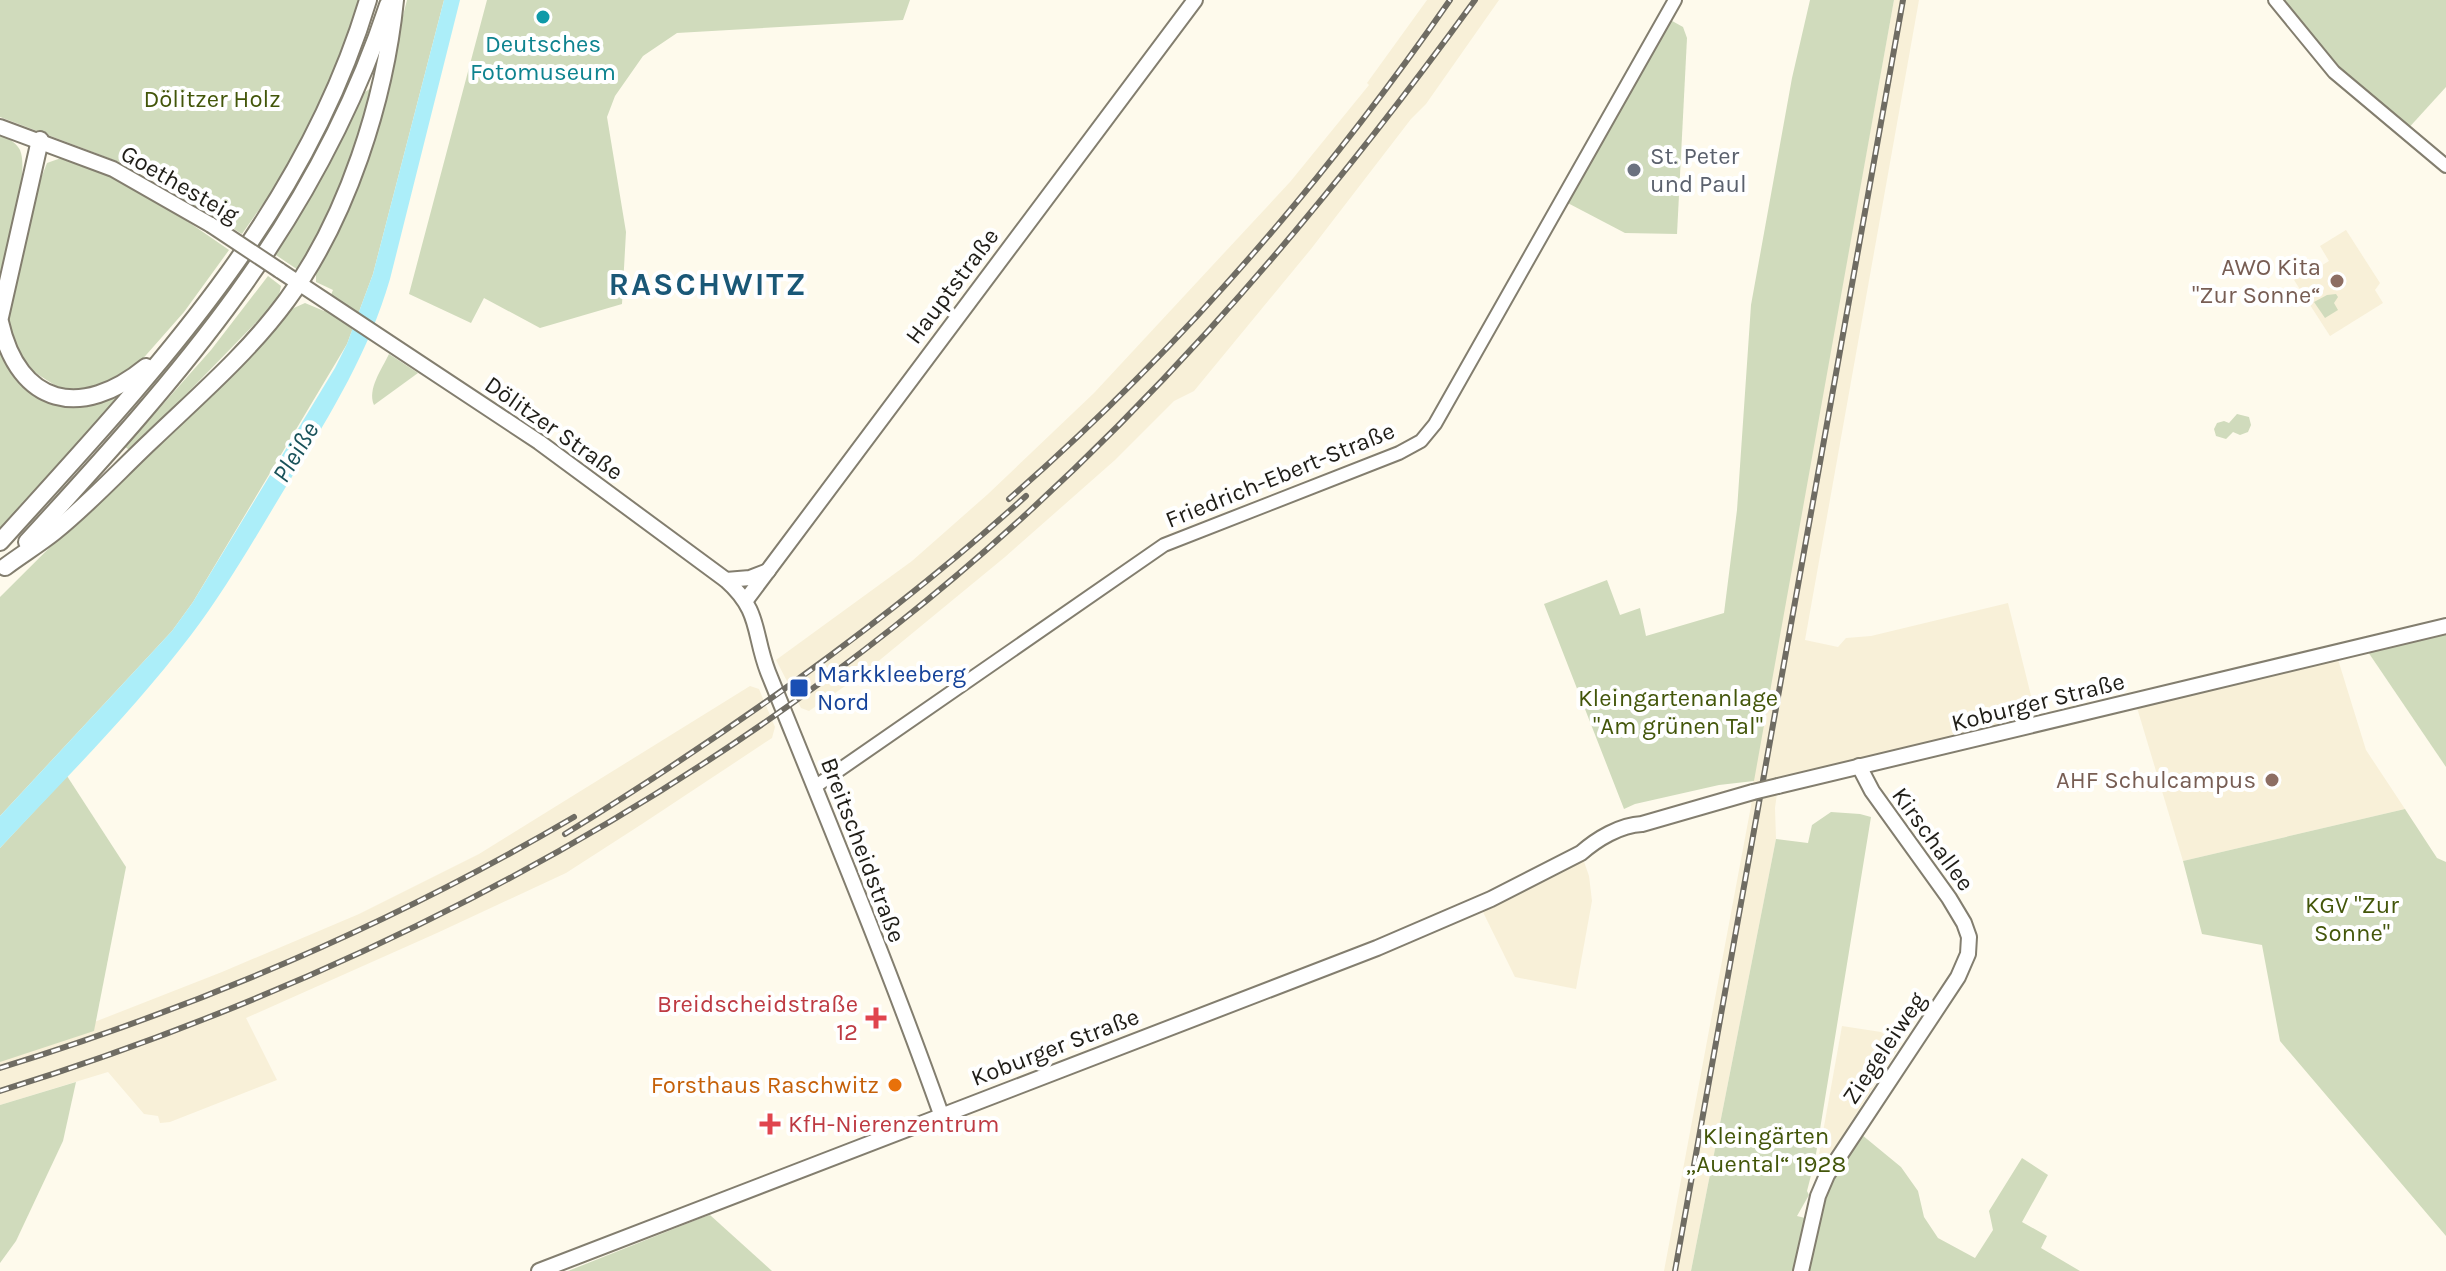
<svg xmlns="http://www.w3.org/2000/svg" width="2446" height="1271" font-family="Karla,sans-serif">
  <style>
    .built { fill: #f8f0d8 }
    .green { fill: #d0dbbc }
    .water { fill: #aceef9 }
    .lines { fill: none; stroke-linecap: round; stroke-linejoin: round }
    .tertiary-casing { stroke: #837e6f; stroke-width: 16 }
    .secondary-casing { stroke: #837e6f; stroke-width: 18 }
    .trunk-casing { stroke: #837e6f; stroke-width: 20 }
    .tertiary { stroke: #fff; stroke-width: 12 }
    .secondary { stroke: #fff; stroke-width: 14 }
    .trunk { stroke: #fff; stroke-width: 16 }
    .rail-casing { stroke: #6f6c63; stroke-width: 6 }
    .rail { stroke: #fff; stroke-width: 3; stroke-dasharray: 9; stroke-linecap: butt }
    .secondary-bridge-casing { stroke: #837e6f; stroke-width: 18; stroke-linecap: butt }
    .secondary-bridge { stroke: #fff; stroke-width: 14 }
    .culture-dot { fill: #0f9aa8; stroke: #fff; stroke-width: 3 }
    .worship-dot { fill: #6b7280; stroke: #fff; stroke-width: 3 }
    .education-dot { fill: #8d6e63; stroke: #fff; stroke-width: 3 }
    .transit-dot { fill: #1a4fb4; stroke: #fff; stroke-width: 3 }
    .health-dot { fill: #e0444e; stroke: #fff; stroke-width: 3 }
    .food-dot { fill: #e8710a; stroke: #fff; stroke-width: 3 }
    .labels { text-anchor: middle; stroke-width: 8; stroke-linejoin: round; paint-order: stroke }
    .culture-label { font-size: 24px; fill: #0d838f; stroke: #fff }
    .park-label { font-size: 24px; fill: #43560a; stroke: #fff }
    .worship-label { font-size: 24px; fill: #5b616d; stroke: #fff; text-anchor: start }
    .street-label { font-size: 24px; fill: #1f1d17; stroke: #fff }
    .education-label { font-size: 24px; fill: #785e54; stroke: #fff; text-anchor: end }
    .transit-label { font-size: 24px; fill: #164399; stroke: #fff; text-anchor: start }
    .health-label { font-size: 24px; fill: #be3a42; stroke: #fff; text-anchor: end }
    .food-label { font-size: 24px; fill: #c56008; stroke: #fff; text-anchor: end }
    .water-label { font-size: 26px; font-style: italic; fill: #19525a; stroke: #fff }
    .district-label { font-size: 32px; font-weight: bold; letter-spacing: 2px; fill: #1a5877; stroke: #fff }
  </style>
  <rect width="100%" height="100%" fill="#fefaec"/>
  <g class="built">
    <polygon points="1427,0 1499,0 1426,104 1411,119 1311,249 1194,391 1174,401 1115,460 1005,557 864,673 809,711 801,708 776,660 912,561 988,494 1094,393 1290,182 1369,85 1367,83"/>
    <polygon points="1894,0 1919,0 1805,640 1838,647 1846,638 1871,636 2008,603 2038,724 1778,786 1775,808 1776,839 1691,1271 1664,1271 1751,806 1755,766"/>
    <polygon points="2346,230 2380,283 2375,290 2383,303 2330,336 2294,280 2317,265 2319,267 2329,261 2320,246"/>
    <polygon points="2336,653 2366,750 2405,809 2183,861 2135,701"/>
    <polygon points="750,686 759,689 775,727 772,738 642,824 566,873 437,933 246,1018 277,1080 170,1122 160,1123 158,1116 144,1114 108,1072 0,1105 0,1053 97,1021 222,972 359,914 479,854"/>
    <polygon points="1581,853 1589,876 1592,901 1576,989 1515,977 1479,904"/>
    <polygon points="1842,1026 1881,1032 1894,1042 1897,1050 1832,1152 1818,1160"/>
  </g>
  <g class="green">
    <path d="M0,0H359C340,57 317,114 287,166C274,190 257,212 242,234L130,166L0,117Z"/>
    <polygon points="407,0 444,0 373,274 347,344 193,602 172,631 0,816 0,597 287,311 305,303 324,311 333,290 316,282 316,271 373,132"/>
    <polygon points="487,0 910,0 903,20 677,33 643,56 615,96 607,117 626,232 622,304 540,328 484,298 471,323 409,294"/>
    <polygon points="1810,0 1894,0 1754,781 1719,785 1635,804 1624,809 1544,604 1607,580 1620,615 1640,608 1646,636 1724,613 1737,510 1751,305 1792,78"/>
    <polygon points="2283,0 2446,0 2446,87 2405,132 2334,72 2279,5"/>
    <polygon points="1665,17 1683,27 1687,38 1677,234 1625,233 1562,200"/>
    <path d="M374,86C353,154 337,210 298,270L276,255L333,158L362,94Z"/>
    <path d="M0,134C7,138 16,142 20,150C30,173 6,247 0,274Z"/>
    <path d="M61,158C122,173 178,215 229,250L184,312L132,371L95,391H64L34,372L22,359L5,324L40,181L47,163Z"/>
    <polygon points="268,276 281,286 278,300 131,451 125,447 211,350"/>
    <polygon points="2336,294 2338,297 2334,303 2338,310 2325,318 2314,302 2327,295"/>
    <path d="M0,352C16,378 41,403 73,406C87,408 102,402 115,398L117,400L0,529Z"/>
    <path d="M389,354L418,373L374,405C367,389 382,369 389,354Z"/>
    <polygon points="2237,414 2249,417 2251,425 2248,432 2240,435 2233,432 2226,439 2216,436 2214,429 2217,423 2224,421 2229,423"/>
    <polygon points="2446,626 2446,767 2364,646"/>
    <polygon points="67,776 126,867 94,1031 0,1062 0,848"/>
    <polygon points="2405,809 2437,858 2446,862 2446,1236 2280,1041 2262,945 2202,934 2183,861"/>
    <polygon points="1831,812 1860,814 1871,817 1815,1160 1807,1191 1809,1195 1797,1216 1805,1218 1795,1271 1691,1271 1776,839 1808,843 1812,825"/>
    <polygon points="76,1082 63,1141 16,1241 0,1263 0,1105"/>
    <polygon points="1856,1130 1901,1167 1918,1191 1924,1217 1938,1238 1975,1258 1993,1230 1989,1211 2022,1158 2048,1175 2022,1222 2047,1236 2041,1248 2080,1271 1801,1271 1818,1196"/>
    <polygon points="710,1215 772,1271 568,1271 701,1218"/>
  </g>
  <path class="water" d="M444,0H460L390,279C369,351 332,412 293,475C260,529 229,585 191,635C133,711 65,779 0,848V816L172,631L193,602L335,368L347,344L373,274Z"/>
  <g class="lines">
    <g class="tertiary-casing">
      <g id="tertiary">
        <polyline points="2275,0 2334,72 2446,166"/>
        <polyline points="816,786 1164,545 1399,453 1421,441 1435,424 1675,0"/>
      </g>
    </g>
    <g class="secondary-casing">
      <g id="secondary">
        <polyline points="0,127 113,169 211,225"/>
        <path d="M279,270L539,442L726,580C761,611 753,633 768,672C827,818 888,965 941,1114"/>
        <polyline points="726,580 750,578 768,571"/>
        <polyline points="746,600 1195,0"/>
        <polyline points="1778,786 2446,626"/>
        <path d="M539,1271L1377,948L1491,899L1581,853C1597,839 1620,825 1642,824L1753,792"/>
        <polyline points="1801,1271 1818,1196 1827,1175 1958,977 1968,954 1969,937 1964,923 1949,898 1872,791 1859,766"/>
      </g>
    </g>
    <g class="trunk-casing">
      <g id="trunk">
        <polyline points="0,317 40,140"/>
        <path d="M0,322C19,406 81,420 146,367"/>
        <path d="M0,542C148,378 303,218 368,0"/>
        <path d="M27,542C179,376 316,224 388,5"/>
        <path d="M5,567C21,555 39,544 54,532C89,504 120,470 152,440C198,396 249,352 287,300C347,219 385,100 395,0"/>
      </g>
    </g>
    <use href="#tertiary" class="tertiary"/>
    <use href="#secondary" class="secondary"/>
    <use href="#trunk" class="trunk"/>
    <g class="rail-casing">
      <g id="rail">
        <path d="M1009,499C1177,352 1323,183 1450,0"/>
        <path d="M565,834C727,734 885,624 1026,496"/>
        <path d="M0,1068C200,1006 394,923 574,817"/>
        <path d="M0,1091C323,990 630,836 895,626C1119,449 1308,230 1475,0"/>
        <polyline points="1675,1271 1903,0"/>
      </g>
    </g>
    <use href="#rail" class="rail"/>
    <g class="secondary-bridge-casing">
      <g id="secondary-bridge">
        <polyline points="211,225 279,270"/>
        <polyline points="1753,792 1778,786"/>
      </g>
    </g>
    <use href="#secondary-bridge" class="secondary-bridge"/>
  </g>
  <circle class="culture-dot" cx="543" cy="17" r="8"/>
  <circle class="worship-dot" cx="1634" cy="170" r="8"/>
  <g class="education-dot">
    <circle cx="2337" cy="281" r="8"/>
    <circle cx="2272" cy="780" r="8"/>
  </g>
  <rect class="transit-dot" x="789" y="678" width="20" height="20" rx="4"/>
  <g class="health-dot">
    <path d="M872 1006h8v8h8v8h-8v8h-8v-8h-8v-8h8z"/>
    <path d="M766 1112h8v8h8v8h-8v8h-8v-8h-8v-8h8z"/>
  </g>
  <circle class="food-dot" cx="895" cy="1085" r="8"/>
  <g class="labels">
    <g class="culture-label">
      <text x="543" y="52">Deutsches<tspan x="543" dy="28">Fotomuseum</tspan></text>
    </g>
    <g class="park-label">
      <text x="212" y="107">Dölitzer Holz</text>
      <text x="1678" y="706">Kleingartenanlage<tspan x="1678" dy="28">"Am grünen Tal"</tspan></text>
      <text x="2352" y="913">KGV "Zur<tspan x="2352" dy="28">Sonne"</tspan></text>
      <text x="1766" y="1144">Kleingärten<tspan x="1766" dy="28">„Auental“ 1928</tspan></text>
    </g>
    <g class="worship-label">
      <text x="1650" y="164">St. Peter<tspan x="1650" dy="28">und Paul</tspan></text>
    </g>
    <g class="street-label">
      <text transform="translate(180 184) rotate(30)" y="8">Goethesteig</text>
      <text transform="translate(952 286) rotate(-53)" y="8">Hauptstraße</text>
      <text transform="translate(554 428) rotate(35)" y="8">Dölitzer Straße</text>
      <text transform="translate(1280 475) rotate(-22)" y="8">Friedrich-Ebert-Straße</text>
      <text transform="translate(2038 702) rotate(-14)" y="8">Koburger Straße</text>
      <text transform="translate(1933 839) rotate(54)" y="8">Kirschallee</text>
      <text transform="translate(863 850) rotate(69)" y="8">Breitscheidstraße</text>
      <text transform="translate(1055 1047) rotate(-21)" y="8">Koburger Straße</text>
      <text transform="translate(1884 1048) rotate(-56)" y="8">Ziegeleiweg</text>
    </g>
    <g class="education-label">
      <text x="2321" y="275">AWO Kita<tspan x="2321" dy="28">"Zur Sonne“</tspan></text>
      <text x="2256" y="788">AHF Schulcampus</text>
    </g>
    <g class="transit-label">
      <text x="817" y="682">Markkleeberg<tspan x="817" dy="28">Nord</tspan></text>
    </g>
    <g class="health-label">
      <text x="858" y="1012">Breidscheidstraße<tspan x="858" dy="28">12</tspan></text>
      <text x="788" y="1132" text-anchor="start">KfH-Nierenzentrum</text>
    </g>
    <g class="food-label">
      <text x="879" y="1093">Forsthaus Raschwitz</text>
    </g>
    <g class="water-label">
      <text transform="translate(295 452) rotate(-59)" y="9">Pleiße</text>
    </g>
    <g class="district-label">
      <text x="708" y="295">RASCHWITZ</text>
    </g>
  </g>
</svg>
